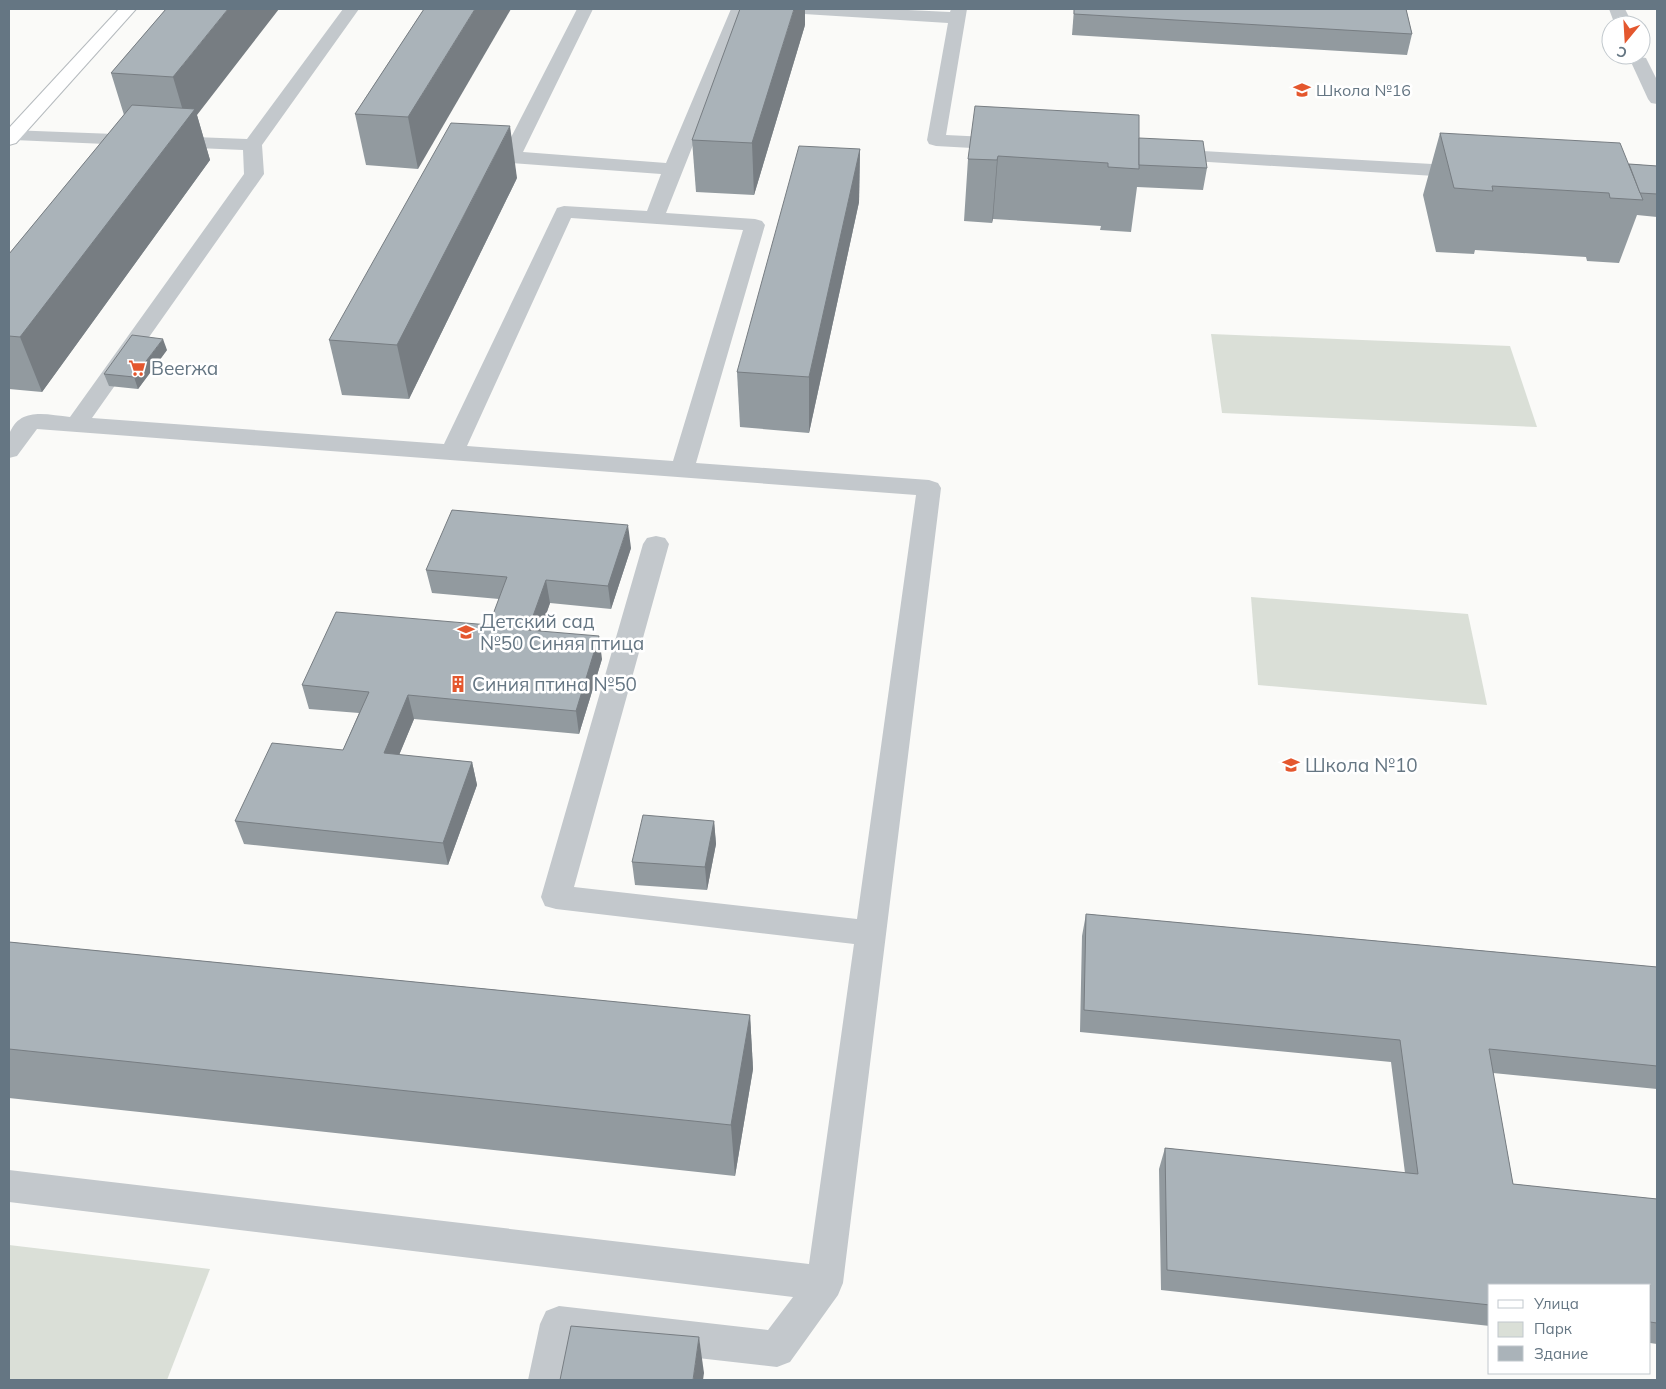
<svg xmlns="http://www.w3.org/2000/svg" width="1666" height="1389" font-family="Mulish,sans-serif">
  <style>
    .green { fill: #dadfd7 }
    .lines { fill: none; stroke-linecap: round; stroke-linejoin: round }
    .major-casing { stroke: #b5babe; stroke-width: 2 }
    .minor { fill: #c3c8cc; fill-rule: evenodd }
    .major { fill: #fff; fill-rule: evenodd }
    .wall { fill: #929a9f }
    .shaded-wall { fill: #777d82 }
    .building { fill: #aab3b9; stroke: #777d82 }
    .labels { text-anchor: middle; stroke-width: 5; stroke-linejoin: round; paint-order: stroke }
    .far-poi-label { font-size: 16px; fill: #657683; stroke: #fff; text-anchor: start }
    .poi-label { font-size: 19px; fill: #657683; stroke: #fff; text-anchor: start }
  </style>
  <rect width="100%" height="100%" fill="#fafaf8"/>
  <g class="green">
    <polygon points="1211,334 1510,346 1537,427 1222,413"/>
    <polygon points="1251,597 1468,614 1487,705 1258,685"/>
    <polygon points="9,1245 210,1269 167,1380 9,1380"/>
  </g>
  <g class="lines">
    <g class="major-casing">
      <polygon id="major" points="119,9 136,9 16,143 9,145 9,128"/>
    </g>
    <g class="minor">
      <path d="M343,9H359L262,145L264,174L92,418L444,444L557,208L564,206L647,211L661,174L511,163L504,161L501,157L577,9H593L523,152L666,163L731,9H747L666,213L755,219L762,221L765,225L696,463L929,480L938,483L941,488L843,1283L838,1295L790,1362L777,1367L574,1344L566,1380H528L540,1324L546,1311L559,1306L768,1330L793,1297L9,1202V1170L809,1264L854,944L556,909L545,906L541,897L643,544L647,538L656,536L665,538L669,544L574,887L857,919L916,495L37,429L17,456L9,458C9,452 7,441 9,435C19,406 47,415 70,417L244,174L243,150L14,140L9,138V130L247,139ZM571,218L743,230L673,461L467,446Z"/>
      <polygon points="796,9 887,9 950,12 951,9 967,9 946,135 1008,138 1015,140 1018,144 1015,148 1008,150 936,146 929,144 927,140 948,23 804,14 798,13"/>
      <polygon points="1609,9 1625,9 1633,25 1615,25"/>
      <polygon points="1640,57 1646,58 1657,80 1657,104 1651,103 1648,99 1631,62 1634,58"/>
      <polygon points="1168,149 1467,166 1474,168 1477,172 1474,176 1467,178 1161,159 1158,155 1161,151"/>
    </g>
    <use href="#major" class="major"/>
  </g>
  <g class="wall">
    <polygon points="166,9 210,160 42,392 9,389 9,254 124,115 111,73"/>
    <polygon points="424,9 418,169 366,165 355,114"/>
    <polygon points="1074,9 1406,9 1412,34 1407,55 1072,35"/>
    <polygon points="805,25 754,195 696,192 692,140"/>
    <polygon points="1440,133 1629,164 1657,166 1657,217 1637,215 1619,263 1587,261 1586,257 1475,250 1474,254 1436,252 1423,195"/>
    <polygon points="1139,138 1207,168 1203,190 1137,187 1131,232 1100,230 1101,226 993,219 992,223 964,221 968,159"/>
    <polygon points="860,149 859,202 809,433 740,427 737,372"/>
    <polygon points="517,178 409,399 342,395 329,340"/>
    <polygon points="167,350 138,389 109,386 104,374"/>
    <polygon points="631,548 611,609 550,603 540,631 602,659 579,734 414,719 399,755 472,762 477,785 448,865 244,844 235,821 343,750 359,713 309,709 302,685 489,625 499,599 432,593 426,570"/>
    <polygon points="714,821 716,844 707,890 635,885 632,862"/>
    <polygon points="1086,914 1657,967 1657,1089 1493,1073 1513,1184 1657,1199 1657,1344 1650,1343 1650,1285 1490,1285 1490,1326 1161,1290 1159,1169 1165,1148 1405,1173 1391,1062 1080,1032 1082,936"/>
    <polygon points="9,942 750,1015 753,1069 735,1176 9,1098"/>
  </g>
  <g class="shaded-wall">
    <polygon points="228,9 279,9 197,115 210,160 42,392 20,337 186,121 173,77"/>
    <polygon points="475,9 511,9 418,169 408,117"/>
    <polygon points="794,9 805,9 805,25 754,195 752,143"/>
    <polygon points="510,126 517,178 409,399 397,345"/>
    <polygon points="860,149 859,202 809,433 809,377"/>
    <polygon points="998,156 993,219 992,223 997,160"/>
    <polygon points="163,339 167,350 138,389 134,377"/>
    <polygon points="628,525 631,548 611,609 608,586"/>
    <polygon points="546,580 550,603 533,653 528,630"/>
    <polygon points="599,636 602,659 579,734 576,711"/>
    <polygon points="408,695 414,719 390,777 384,753"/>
    <polygon points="472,762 477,785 448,865 443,843"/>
    <polygon points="714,821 716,844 707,890 705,867"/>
    <polygon points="750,1015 753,1069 735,1176 731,1125"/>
    <polygon points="699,1337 704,1373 703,1380 693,1380"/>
  </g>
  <g class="building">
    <polygon points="166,9 228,9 173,77 111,73"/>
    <polygon points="424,9 475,9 408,117 355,114"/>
    <polygon points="740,9 794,9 752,143 692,140"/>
    <polygon points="1074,9 1406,9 1412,34 1074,14"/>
    <polygon points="132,105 195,109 20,337 9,336 9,254"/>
    <polygon points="975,106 1139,115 1139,169 1108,167 1108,163 998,156 997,160 968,159"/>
    <polygon points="451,123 510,126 397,345 329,340"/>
    <polygon points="1440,133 1620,143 1643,200 1610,198 1609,193 1492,186 1493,191 1454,188"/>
    <polygon points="1139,138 1203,141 1207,168 1139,165"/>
    <polygon points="799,146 860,149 809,377 737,372"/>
    <polygon points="1629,164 1657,166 1657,194 1640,193"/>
    <polygon points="132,335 163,339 134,377 104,374"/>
    <polygon points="452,510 628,525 608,586 546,580 528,630 599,636 576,711 408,695 384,753 472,762 443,843 235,821 272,743 343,750 369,692 302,685 336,612 489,625 507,577 426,570"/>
    <polygon points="643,815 714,821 705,867 632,862"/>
    <polygon points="1086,914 1657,967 1657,1066 1489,1049 1513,1184 1657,1199 1657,1323 1650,1322 1650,1285 1490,1285 1490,1305 1167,1270 1165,1148 1418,1174 1400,1040 1084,1010"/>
    <polygon points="9,942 750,1015 731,1125 9,1049"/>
    <polygon points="571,1326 699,1337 693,1380 560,1380"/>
  </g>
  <defs>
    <g id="school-bare" transform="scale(1.35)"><path d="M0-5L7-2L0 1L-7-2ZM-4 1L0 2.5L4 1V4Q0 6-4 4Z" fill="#e4572e" stroke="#fff" stroke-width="2.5" paint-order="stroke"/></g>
    <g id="supermarket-bare" transform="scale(1.35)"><path d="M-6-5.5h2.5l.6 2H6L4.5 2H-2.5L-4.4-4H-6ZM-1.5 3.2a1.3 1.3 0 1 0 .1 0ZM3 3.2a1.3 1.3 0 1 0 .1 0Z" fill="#e4572e" stroke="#fff" stroke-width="2.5" paint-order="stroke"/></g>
    <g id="building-bare" transform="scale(1.35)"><path d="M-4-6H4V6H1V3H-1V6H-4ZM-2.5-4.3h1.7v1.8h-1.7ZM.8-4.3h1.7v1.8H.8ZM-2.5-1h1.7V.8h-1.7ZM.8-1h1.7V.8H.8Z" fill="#e4572e" stroke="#fff" stroke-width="2.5" paint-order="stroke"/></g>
  </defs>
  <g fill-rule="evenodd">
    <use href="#school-bare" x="1302" y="90"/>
    <use href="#supermarket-bare" x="137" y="368"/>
    <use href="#school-bare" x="466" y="632"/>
    <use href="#building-bare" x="458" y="684"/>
    <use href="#school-bare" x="1291" y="765"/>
  </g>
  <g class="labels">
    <g class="far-poi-label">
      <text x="1316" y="96">Школа №16</text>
    </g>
    <g class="poi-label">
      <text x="151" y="375">Beerжа</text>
      <text x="480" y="628">Детский сад<tspan x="480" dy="22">№50 Синяя птица</tspan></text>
      <text x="472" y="691">Синия птина №50</text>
      <text x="1305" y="772">Школа №10</text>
    </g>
  </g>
  <rect width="1666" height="1389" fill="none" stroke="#657683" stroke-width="20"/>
  <rect x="1488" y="1284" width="162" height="90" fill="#ffffff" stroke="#c1c8cd"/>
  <rect x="1498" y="1300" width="25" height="8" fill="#ffffff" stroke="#c1c8cd"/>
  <text x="1534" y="1309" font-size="15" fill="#657683">Улица</text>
  <rect x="1498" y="1322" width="25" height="15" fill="#dadfd7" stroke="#c1c8cd"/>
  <text x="1534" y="1334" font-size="15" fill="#657683">Парк</text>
  <rect x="1498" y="1346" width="25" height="15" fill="#aab3b9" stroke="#c1c8cd"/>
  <text x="1534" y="1359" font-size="15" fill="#657683">Здание</text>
  <g transform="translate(1626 40) rotate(198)"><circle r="24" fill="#ffffff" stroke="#c1c8cd"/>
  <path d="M0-4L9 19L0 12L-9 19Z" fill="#e4572e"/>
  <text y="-8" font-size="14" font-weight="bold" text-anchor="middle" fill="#657683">С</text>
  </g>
</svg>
